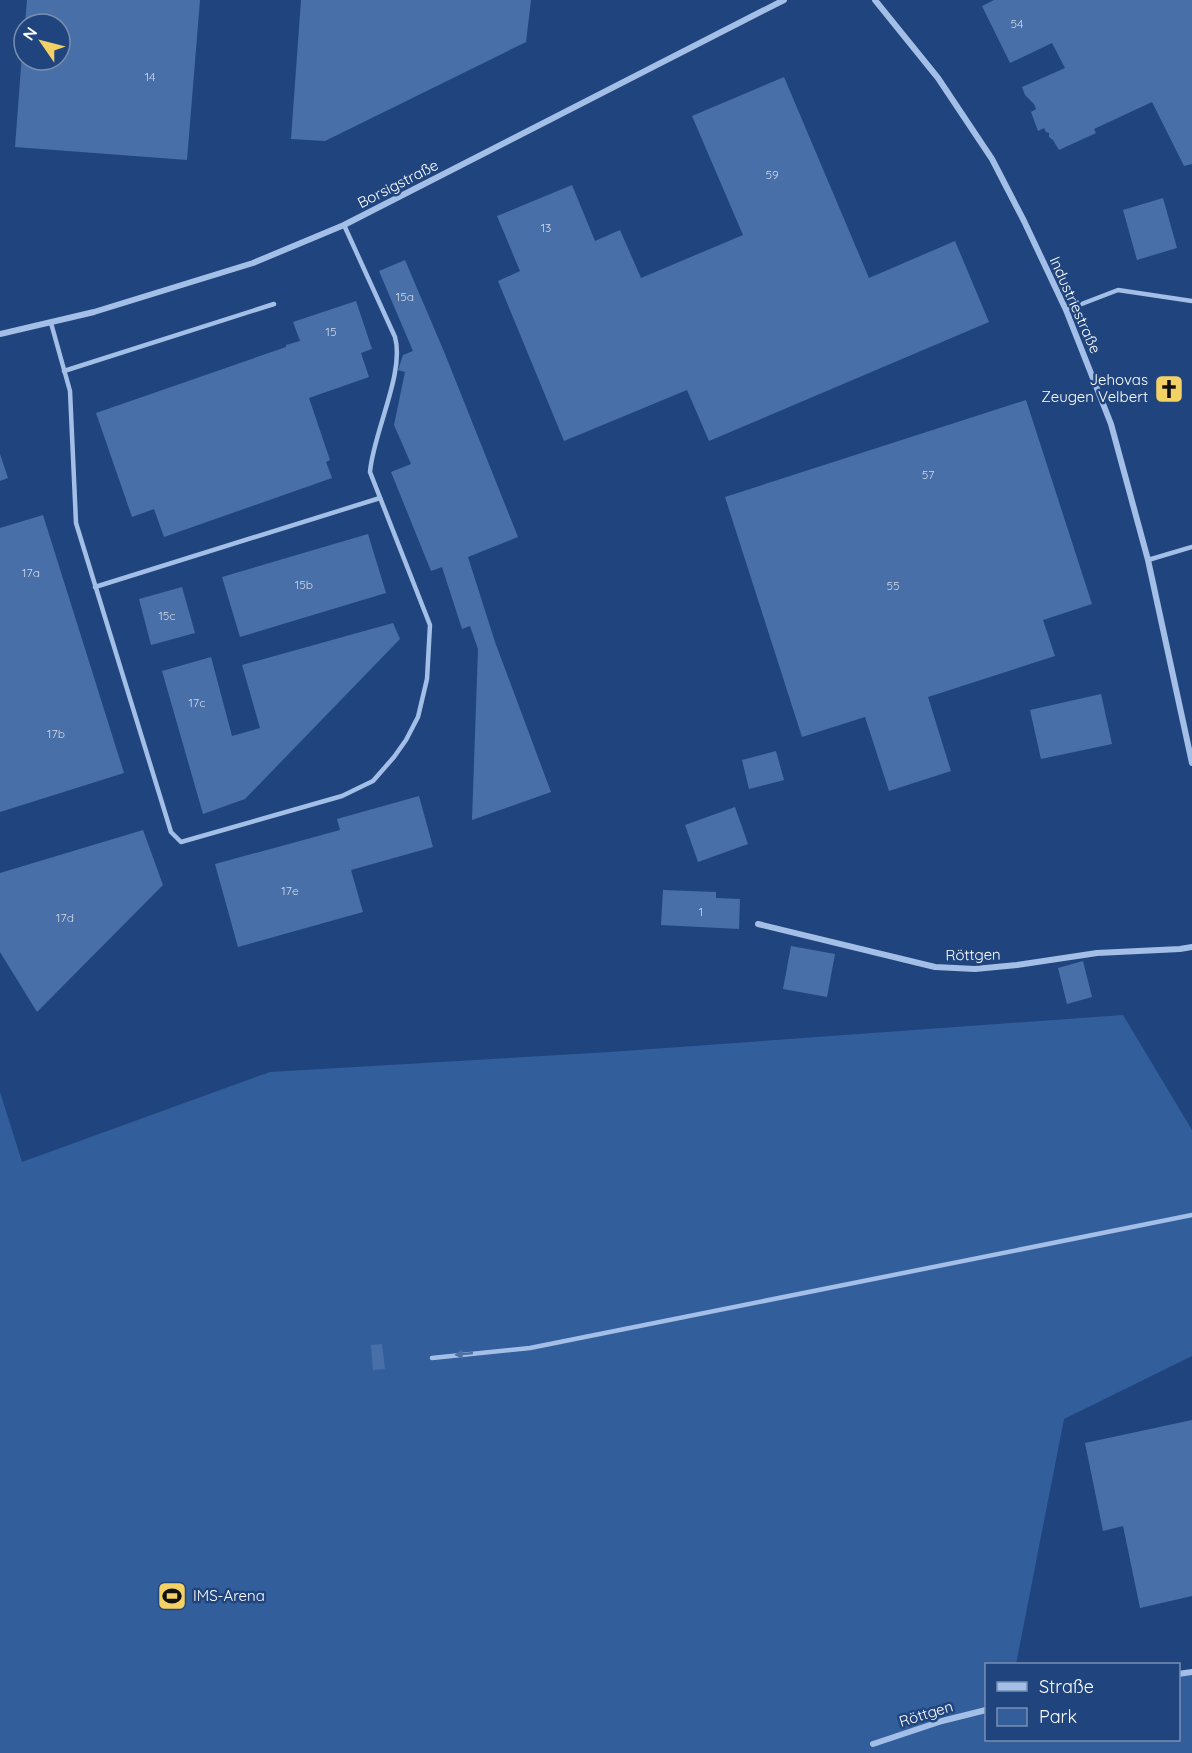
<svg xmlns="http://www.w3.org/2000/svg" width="1192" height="1753" font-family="Quicksand,sans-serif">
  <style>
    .green { fill: #335e9c }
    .building { fill: #496fa8 }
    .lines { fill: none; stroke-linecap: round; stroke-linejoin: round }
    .lane { stroke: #a4bfe7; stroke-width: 4.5 }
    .street { stroke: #a4bfe7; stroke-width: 6 }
    .oneway { fill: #4e70a3 }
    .labels { text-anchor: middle; stroke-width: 5; stroke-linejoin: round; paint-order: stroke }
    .number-label { font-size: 12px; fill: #d2dbe9 }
    .street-label { font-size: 15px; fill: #fff; stroke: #20457e }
    .poi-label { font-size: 15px; fill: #fff; stroke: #20457e; text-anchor: end }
  </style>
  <rect width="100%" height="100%" fill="#20457e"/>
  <polygon class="green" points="1123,1015 1192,1130 1192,1356 1064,1419 1016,1664 986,1664 986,1740 1178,1740 1179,1674 1192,1674 1192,1753 0,1753 0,1092 22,1162 270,1072 610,1052"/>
  <g class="building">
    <polygon points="27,0 200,0 187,160 15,147 22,54 24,54 24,60 60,60 60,24 25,24"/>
    <polygon points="301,0 531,0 526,42 325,141 291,139"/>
    <polygon points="994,0 1192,0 1192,164 1184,166 1152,102 1094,129 1096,133 1059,150 1053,140 1049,137 1049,133 1046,132 1044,128 1038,131 1031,112 1036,109 1034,104 1025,95 1022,87 1065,68 1052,43 1010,63 982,6"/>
    <polygon points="784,77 869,278 955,241 989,322 709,441 687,390 564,441 498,281 520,271 497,216 572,185 595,241 620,230 641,278 743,235 692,116"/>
    <polygon points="1163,198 1177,248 1137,260 1123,210"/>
    <polygon points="405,260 445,354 518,537 468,557 495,642 551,792 472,820 478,649 470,626 462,629 442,567 431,571 391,472 411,464 394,425 405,372 398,370 403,355 413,351 379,271"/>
    <polygon points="356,301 372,349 361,353 369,377 309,398 330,460 326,462 332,478 164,537 154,509 132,517 96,413 286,347 286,345 300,341 293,322"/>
    <polygon points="1026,400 1092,604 1043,620 1055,656 928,697 951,771 889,791 865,717 802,737 725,497"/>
    <polygon points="0,454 8,478 0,481"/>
    <polygon points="43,515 124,773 0,812 0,528"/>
    <polygon points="368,534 386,593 240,637 222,577"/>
    <polygon points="182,587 195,633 151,645 139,599"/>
    <polygon points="393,623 400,639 245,799 203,814 162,671 211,657 232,736 260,728 242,665"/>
    <polygon points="1101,694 1112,744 1041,759 1030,710"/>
    <polygon points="776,751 784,780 749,789 742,760"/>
    <polygon points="419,796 433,847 351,870 363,912 238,947 215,864 340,830 337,819"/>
    <polygon points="735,807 748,844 698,862 685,825"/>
    <polygon points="143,830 163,885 37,1012 0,952 0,873"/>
    <polygon points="663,890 716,892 716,898 740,899 739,929 661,925"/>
    <polygon points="791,946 835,954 827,997 783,989"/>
    <polygon points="1083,961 1092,997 1067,1004 1058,968"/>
    <polygon points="382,1344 385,1369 373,1370 371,1345"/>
    <polygon points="1192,1420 1192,1596 1140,1608 1123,1526 1103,1531 1085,1443"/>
  </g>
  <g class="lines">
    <g class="lane">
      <polyline points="1066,310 1118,290 1192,301"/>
      <path d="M51,323L70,391L76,523L171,832L181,842L342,796L373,781L394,757L406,740L418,717L427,679L430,625L370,472C373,433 405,373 395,337L344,225"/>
      <polyline points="64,371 274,304"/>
      <polyline points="1148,560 1192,547"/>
      <polyline points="95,587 380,498"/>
      <polyline points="432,1358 530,1348 1192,1215"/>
    </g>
    <g class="street">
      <polyline points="875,0 938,78 992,159 1024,221 1066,310 1111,424 1148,560 1192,763"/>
      <polyline points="0,334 94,312 253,263 344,225 784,0"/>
      <polyline points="758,924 935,967 975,969 1017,965 1097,953 1180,949 1192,947"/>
      <polyline points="1178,1674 1192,1672"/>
      <polyline points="873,1744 942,1721 986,1710"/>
    </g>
  </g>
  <defs><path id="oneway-solid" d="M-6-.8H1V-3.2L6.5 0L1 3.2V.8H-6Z" transform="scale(1.5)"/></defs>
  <use class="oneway" href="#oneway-solid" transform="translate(464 1354) rotate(174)"/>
  <defs>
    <g id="church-square" transform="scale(1.5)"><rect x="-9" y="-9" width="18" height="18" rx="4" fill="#f4d165" stroke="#20457e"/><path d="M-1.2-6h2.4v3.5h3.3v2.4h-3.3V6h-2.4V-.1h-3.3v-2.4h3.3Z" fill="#111"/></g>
    <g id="stadium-square" transform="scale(1.5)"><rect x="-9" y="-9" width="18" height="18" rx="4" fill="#f4d165" stroke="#20457e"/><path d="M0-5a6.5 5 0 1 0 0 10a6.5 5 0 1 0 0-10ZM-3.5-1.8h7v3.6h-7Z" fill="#111"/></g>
  </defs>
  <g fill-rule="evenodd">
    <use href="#church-square" x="1169" y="389"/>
    <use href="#stadium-square" x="172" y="1596"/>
  </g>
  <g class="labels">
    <g class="number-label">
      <text x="1017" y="28">54</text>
      <text x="150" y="81">14</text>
      <text x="772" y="179">59</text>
      <text x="546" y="232">13</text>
      <text x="405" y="301">15a</text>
      <text x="331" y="336">15</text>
      <text x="928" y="479">57</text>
      <text x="31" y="577">17a</text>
      <text x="304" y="589">15b</text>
      <text x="893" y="590">55</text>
      <text x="167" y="620">15c</text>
      <text x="197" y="707">17c</text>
      <text x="56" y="738">17b</text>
      <text x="290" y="895">17e</text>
      <text x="701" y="916">1</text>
      <text x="65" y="922">17d</text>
    </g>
    <g class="street-label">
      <text transform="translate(398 184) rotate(-27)" y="5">Borsigstraße</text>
      <text transform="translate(1075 305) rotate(66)" y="5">Industriestraße</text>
      <text transform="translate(973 955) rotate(-1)" y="5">Röttgen</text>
      <text transform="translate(926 1714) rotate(-17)" y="5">Röttgen</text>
    </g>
    <g class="poi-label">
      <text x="1148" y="385">Jehovas<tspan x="1148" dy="17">Zeugen Velbert</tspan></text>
      <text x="193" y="1601" text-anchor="start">IMS-Arena</text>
    </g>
  </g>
  <rect x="985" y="1663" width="195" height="78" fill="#20457e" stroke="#798fb2" stroke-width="1.5"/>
  <rect x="997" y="1682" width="30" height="9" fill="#a4bfe7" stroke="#798fb2" stroke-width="1.5"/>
  <text x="1039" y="1693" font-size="18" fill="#ffffff">Straße</text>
  <rect x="997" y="1708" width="30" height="18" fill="#335e9c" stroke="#798fb2" stroke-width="1.5"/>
  <text x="1039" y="1723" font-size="18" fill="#ffffff">Park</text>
  <g transform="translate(42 42) rotate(305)"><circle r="28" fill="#20457e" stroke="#798fb2" stroke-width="1.5"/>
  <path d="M0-4.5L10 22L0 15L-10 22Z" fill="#f4d165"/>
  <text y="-9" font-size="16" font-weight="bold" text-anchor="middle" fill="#ffffff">N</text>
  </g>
</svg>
